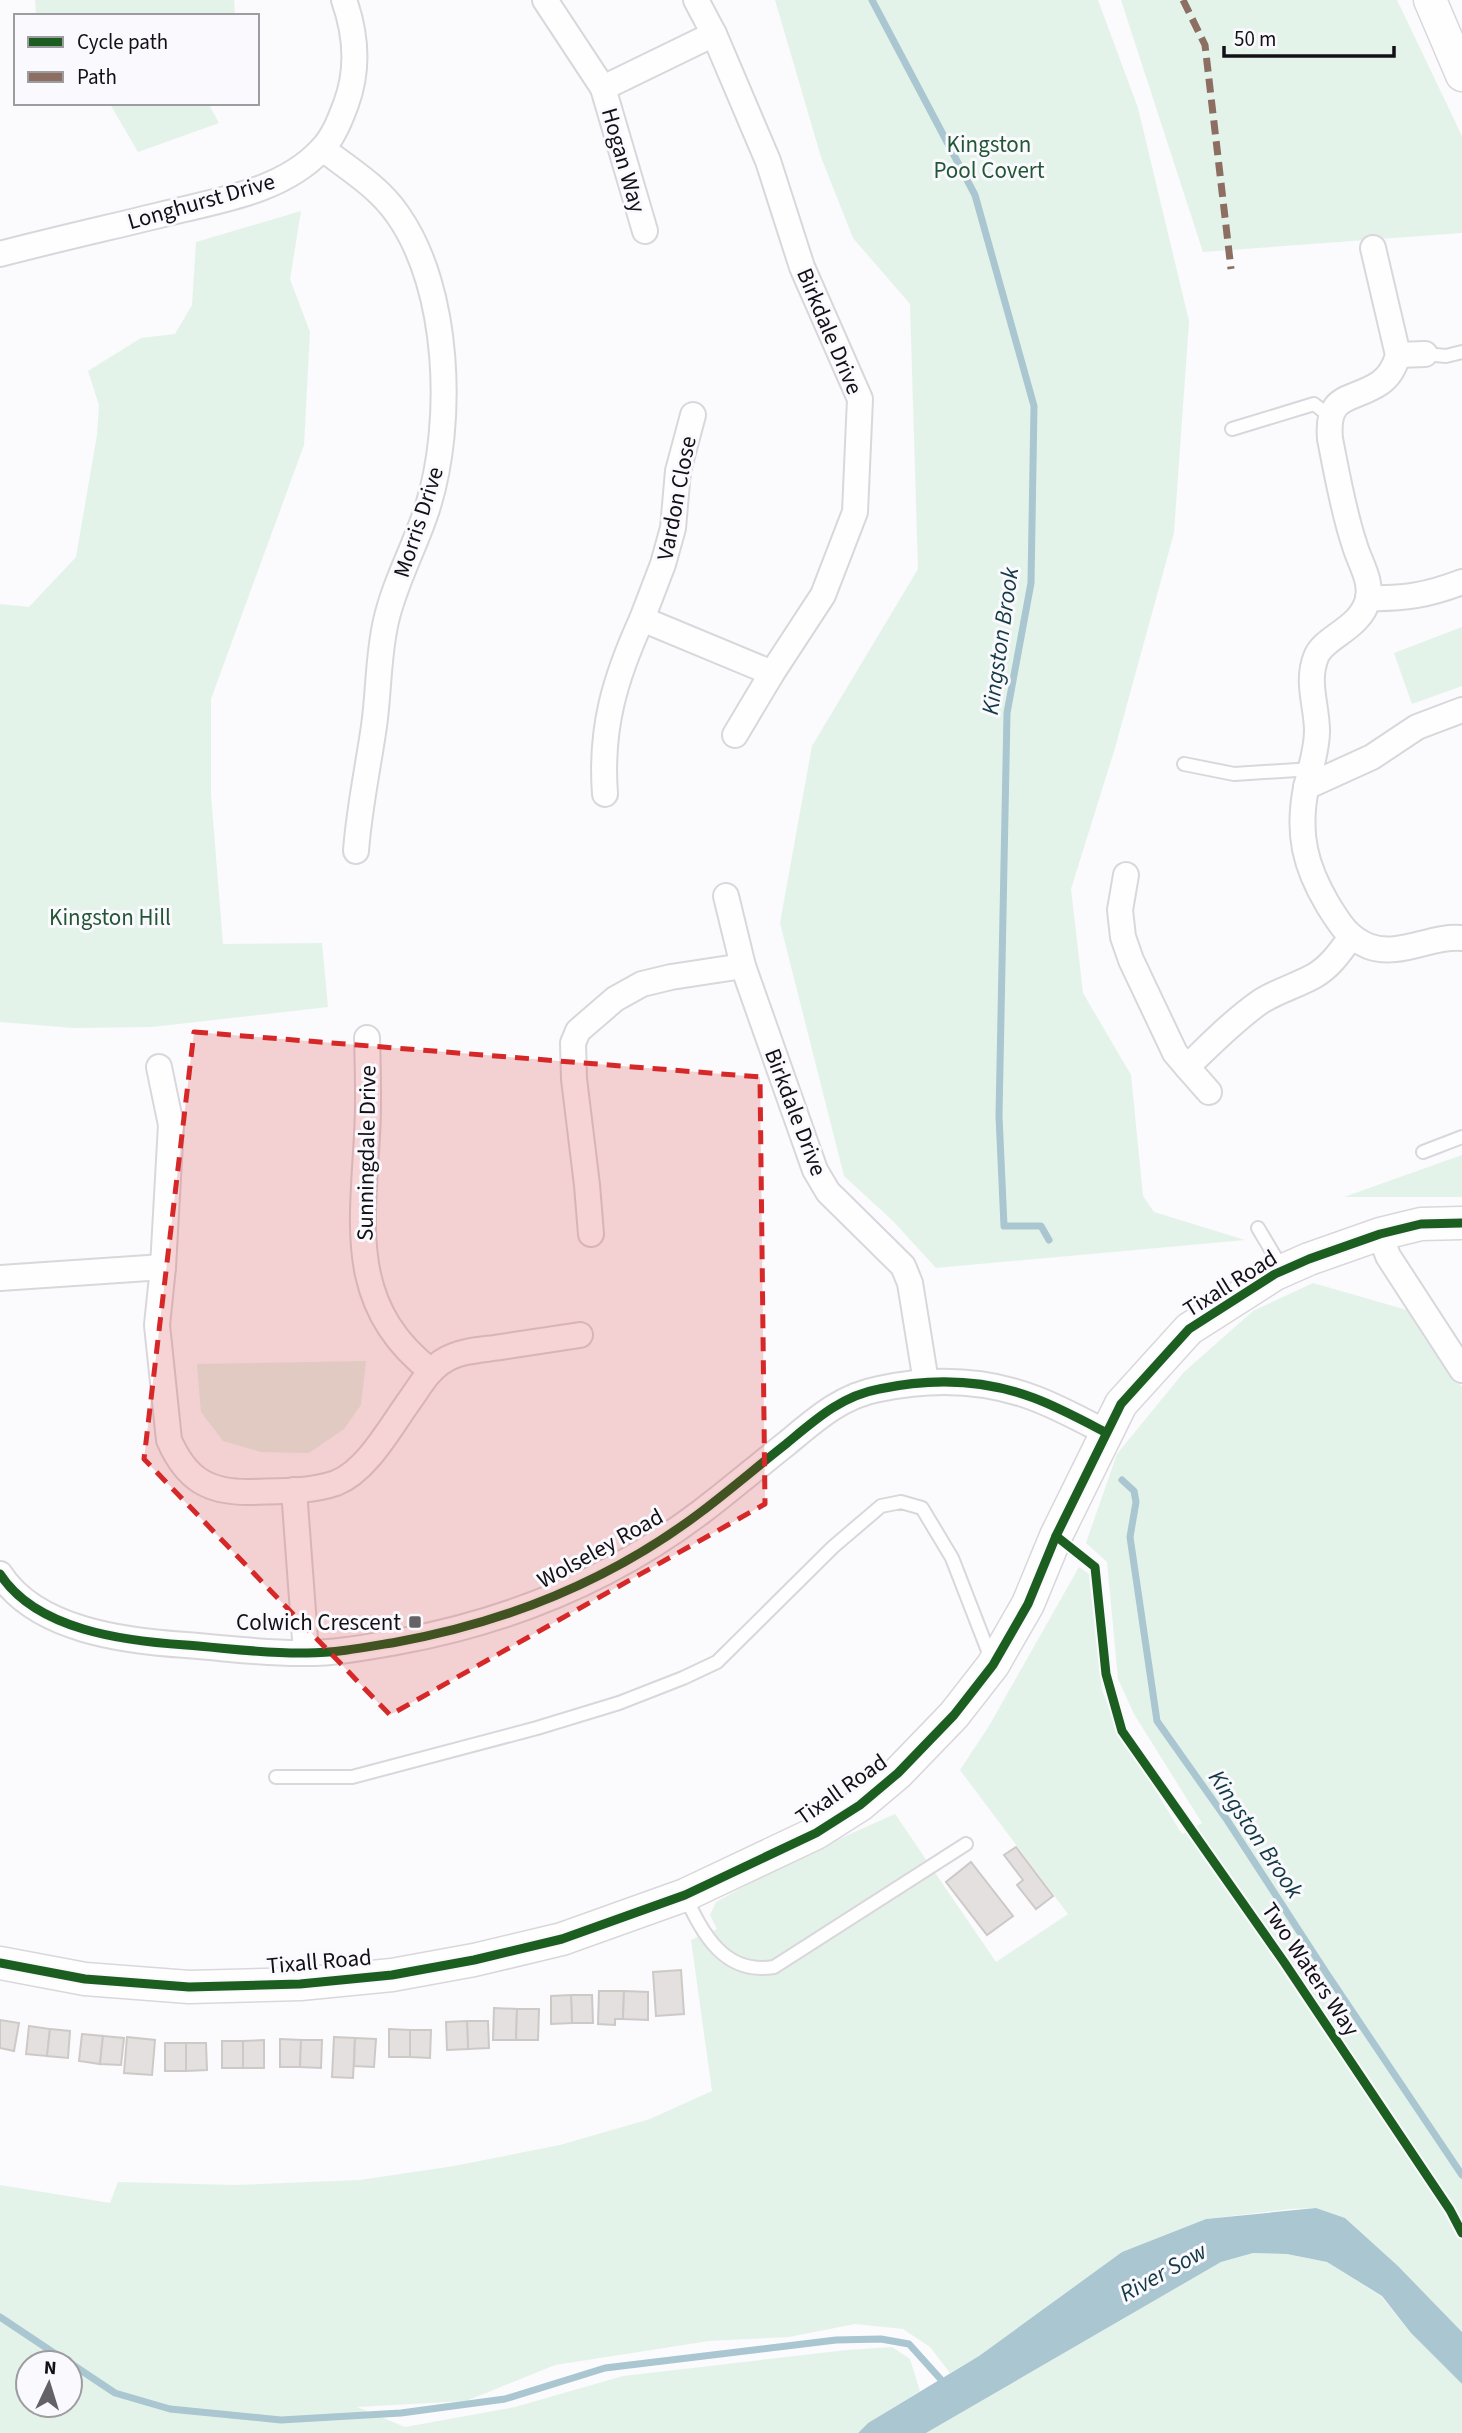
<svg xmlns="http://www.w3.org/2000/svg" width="1462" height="2433" font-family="'Source Sans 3',sans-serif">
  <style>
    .green { fill: #e4f3e9; fill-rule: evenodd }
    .water { fill: #a9c6d1 }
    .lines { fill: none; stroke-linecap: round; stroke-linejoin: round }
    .stream { stroke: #a9c6d1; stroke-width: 7 }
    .building { fill: #e4e0e0; stroke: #cdc9c7; stroke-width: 2 }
    .service-casing { stroke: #d9d7dc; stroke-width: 16 }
    .minor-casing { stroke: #d9d7dc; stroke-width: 28 }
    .tertiary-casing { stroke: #d9d7dc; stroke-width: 35 }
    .service { stroke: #fefeff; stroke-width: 12 }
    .minor { stroke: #fefeff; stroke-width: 24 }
    .tertiary { stroke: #fefeff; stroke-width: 32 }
    .quiet { stroke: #8d6e63; stroke-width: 7; stroke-dasharray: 14 7; stroke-linecap: butt }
    .cycleway-casing { stroke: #faf9fd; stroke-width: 13 }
    .cycleway { stroke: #1b5e20; stroke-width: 9 }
    .marked { fill: #d62828; fill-opacity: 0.2; stroke: #d62828; stroke-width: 5; stroke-dasharray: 14 9; stroke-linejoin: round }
    .poi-dot { fill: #646266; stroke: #faf9fd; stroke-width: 2.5 }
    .labels { text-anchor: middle; stroke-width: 6; stroke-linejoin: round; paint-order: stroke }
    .park-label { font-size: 23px; fill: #225736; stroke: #faf9fd }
    .street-label { font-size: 23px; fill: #121016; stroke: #faf9fd }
    .poi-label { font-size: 23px; fill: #121016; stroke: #faf9fd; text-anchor: end }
    .water-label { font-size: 24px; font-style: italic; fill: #133945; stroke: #faf9fd }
  </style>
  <rect width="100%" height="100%" fill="#fbfafc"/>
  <g class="green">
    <polygon points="35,0 234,0 235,16 36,16"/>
    <polygon points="775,0 1098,0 1138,108 1189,321 1174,533 1115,748 1071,889 1083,993 1131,1075 1143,1196 1154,1212 1245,1240 936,1268 893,1221 844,1176 780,923 812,746 918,569 910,304 853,238 821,157"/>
    <polygon points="1121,0 1397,0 1462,136 1462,233 1203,252"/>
    <polygon points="208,103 219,123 138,152 110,104"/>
    <polygon points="301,211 290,279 310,332 304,445 211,699 211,795 223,944 322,943 328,1007 152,1027 74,1028 0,1022 0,604 29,607 76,557 97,435 99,405 88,371 141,338 175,334 192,305 196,242"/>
    <polygon points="1462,627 1462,686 1412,704 1394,653"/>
    <polygon points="1462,1155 1462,1197 1344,1197"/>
    <path d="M1313,1283L1407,1310L1462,1387V2332L1398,2266L1345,2218L1316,2208L1290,2209L1206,2219L1122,2252L979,2356L950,2373L930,2347L903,2329L855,2324L789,2337L709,2341L555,2365L466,2401L357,2407L405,2427L515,2407L623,2376L847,2350L892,2347L910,2359L920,2391L868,2423L858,2433H0V2185L110,2203L118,2182L236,2185L360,2180L454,2166L560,2145L650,2119L712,2091L691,1940L717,1929L710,1915L716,1902L794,1859L895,1814L996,1962L1068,1914L960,1770L989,1726L1079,1567L1089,1574L1102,1690L1115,1723L1182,1834L1202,1823L1134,1714L1118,1679L1107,1562L1086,1543L1117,1454L1184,1372L1253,1311ZM28,2363H70V2405H28Z"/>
    <polygon points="366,1361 361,1405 344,1429 309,1453 261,1452 223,1441 201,1412 197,1364"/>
    <polygon points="1253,2253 1287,2254 1327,2262 1381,2296 1411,2333 1462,2384 1462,2433 926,2433 1221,2262"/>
  </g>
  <polygon class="water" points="1316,2208 1345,2218 1398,2266 1462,2332 1462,2384 1411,2333 1382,2296 1327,2262 1287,2254 1253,2253 1221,2262 926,2433 858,2433 868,2423 979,2356 1122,2252 1206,2219"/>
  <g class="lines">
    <g class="stream">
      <polyline points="872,0 975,195 1034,406 1031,583 1007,713 999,1116 1004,1226 1041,1226 1049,1240"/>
      <polyline points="1122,1480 1134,1491 1136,1502 1130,1537 1157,1721 1227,1820 1327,1974 1462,2175"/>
      <polyline points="0,2317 69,2363"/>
      <polyline points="70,2363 115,2393 170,2409 281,2420 401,2413 505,2399 605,2368 836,2340 881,2339 909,2344 945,2384"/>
    </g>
  </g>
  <g class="building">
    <polygon points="1016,1847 1053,1896 1036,1909 1017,1885 1023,1880 1004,1855"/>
    <polygon points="971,1862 1013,1916 987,1935 946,1882"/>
    <polygon points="681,1970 684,2014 656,2016 653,1972"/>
    <polygon points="599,1991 624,1991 623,2019 615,2019 615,2025 598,2024"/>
    <polygon points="624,1991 648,1992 648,2020 623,2019"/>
    <polygon points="571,1995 592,1995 593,2023 572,2023"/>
    <polygon points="571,1995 572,2023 551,2024 551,1996"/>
    <polygon points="494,2008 517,2009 516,2040 493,2040"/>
    <polygon points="517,2009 539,2009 538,2040 516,2040"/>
    <polygon points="0,2020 19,2023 14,2051 0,2048"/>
    <polygon points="467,2021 488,2021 489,2048 468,2049"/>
    <polygon points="467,2021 468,2049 447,2050 446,2022"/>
    <polygon points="29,2026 50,2029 47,2056 26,2054"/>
    <polygon points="50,2029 70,2031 68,2058 47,2056"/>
    <polygon points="389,2029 410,2030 410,2057 389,2057"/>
    <polygon points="410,2030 431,2030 430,2058 410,2057"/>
    <polygon points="82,2034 103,2036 100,2064 79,2061"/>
    <polygon points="103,2036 124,2038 121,2065 100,2064"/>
    <polygon points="127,2037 155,2040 152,2075 124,2073"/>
    <polygon points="334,2037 355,2038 353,2078 332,2077"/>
    <polygon points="355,2038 376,2039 374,2067 354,2066"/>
    <polygon points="280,2039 301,2040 300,2067 280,2067"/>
    <polygon points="264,2040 264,2068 243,2068 243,2041"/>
    <polygon points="301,2040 322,2040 321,2068 300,2067"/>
    <rect x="222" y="2041" width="21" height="27"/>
    <rect x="165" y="2043" width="21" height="28"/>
    <polygon points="186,2043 206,2043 207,2070 186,2071"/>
  </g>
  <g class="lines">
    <g class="service-casing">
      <g id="service">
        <polyline points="1425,354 1446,356 1462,352"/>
        <polyline points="1232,429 1314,404 1331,417"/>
        <polyline points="1184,764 1234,774 1312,769"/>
        <polyline points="1423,1152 1462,1137"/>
        <polyline points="1258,1228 1283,1270"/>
        <polyline points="276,1777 352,1777 537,1728 619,1703 683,1678 717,1662 833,1547 881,1506 901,1502 922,1508 952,1558 992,1661"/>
        <path d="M685,1896C703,1934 724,1975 774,1967L966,1844"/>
      </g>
    </g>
    <g class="minor-casing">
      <g id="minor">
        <polyline points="545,0 603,88 714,34"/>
        <polyline points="696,0 714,34 768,161 802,267 860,399 855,512 823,595 772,673 735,735"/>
        <polyline points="603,88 645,231"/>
        <path d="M323,149C349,169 379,187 398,215C450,289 454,422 428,506C416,545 395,581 386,621C378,655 379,691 374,726C368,768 359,809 356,851"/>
        <path d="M1373,248L1398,355C1395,366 1390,376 1380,383C1352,402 1326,392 1330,439C1337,474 1343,510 1354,543C1359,562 1372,579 1368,599C1361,629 1323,637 1316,657C1306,682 1317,706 1317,731C1317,751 1310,769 1306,788C1297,834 1305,866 1328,905C1340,924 1347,937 1368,946C1399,958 1431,935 1462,938"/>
        <path d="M0,254C53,240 107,228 160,215C214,201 281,193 321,150C333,138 340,120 346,104C359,69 356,34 344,0"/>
        <polyline points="1398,355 1425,354"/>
        <polyline points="693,415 678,471 673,528 663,564 642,619 772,673"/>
        <path d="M1368,598C1404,599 1428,595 1462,582"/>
        <polyline points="1306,787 1372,757 1417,727 1462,710"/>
        <path d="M605,794C600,728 615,678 642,619"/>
        <path d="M1126,875L1120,910L1123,937L1131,960L1175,1053L1187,1067C1210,1045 1233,1021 1260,1002C1277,991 1296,986 1314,976C1330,967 1340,952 1351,937"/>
        <polyline points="726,896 743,966 815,1170 828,1192 903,1266 910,1283 926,1382"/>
        <path d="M367,1038C368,1071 369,1103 367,1135C362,1228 348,1307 431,1371"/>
        <path d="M159,1067L171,1125L163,1267L157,1325L169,1440C186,1479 208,1493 252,1492C279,1491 310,1492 336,1483C367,1471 391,1426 410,1400C420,1386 429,1369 445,1360C462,1350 482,1350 501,1347C528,1343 554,1339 580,1335"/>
        <polyline points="1187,1067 1209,1092"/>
        <polyline points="591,1234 587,1185 574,1079 573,1043 578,1031 615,999 642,984 671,977 743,966"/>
        <polyline points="1380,1234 1388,1256 1462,1370"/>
        <polyline points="0,1278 163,1267"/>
        <polyline points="294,1490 306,1653"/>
        <path d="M0,1574C36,1630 124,1641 186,1645C226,1648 267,1654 307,1653C337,1653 367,1647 397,1642C507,1622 611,1580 701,1512C730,1490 758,1466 786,1444C815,1420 841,1396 879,1389C931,1378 984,1379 1034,1398C1058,1407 1082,1420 1105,1432"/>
      </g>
    </g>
    <g class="tertiary-casing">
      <g id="tertiary">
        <polyline points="1430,0 1462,75"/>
        <polyline points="0,1963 85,1979 189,1987 300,1984 392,1975 474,1960 562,1939 685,1895 816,1833 860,1805 898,1773 954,1715 993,1665 1028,1604 1056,1536 1121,1404 1189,1329 1275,1274 1309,1259 1380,1234 1421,1224 1462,1223"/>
      </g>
    </g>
    <use href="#service" class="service"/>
    <use href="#minor" class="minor"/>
    <use href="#tertiary" class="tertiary"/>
    <polyline class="quiet" points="1183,0 1205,45 1231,269"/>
    <g class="cycleway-casing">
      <g id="cycleway">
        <polyline points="1056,1536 1095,1567 1106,1674 1122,1731 1284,1962 1450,2210 1462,2233"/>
        <path d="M0,1574C36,1630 124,1641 186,1645C226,1648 267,1654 307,1653C337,1653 367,1647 397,1642C507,1622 611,1580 701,1512C730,1490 758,1466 786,1444C815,1420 841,1396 879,1389C931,1378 984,1379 1034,1398C1058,1407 1082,1420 1105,1432"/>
        <polyline points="0,1963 85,1979 189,1987 300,1984 392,1975 474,1960 562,1939 685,1895 816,1833 860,1805 898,1773 954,1715 993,1665 1028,1604 1056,1536 1121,1404 1189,1329 1275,1274 1309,1259 1380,1234 1421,1224 1462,1223"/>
      </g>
    </g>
    <use href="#cycleway" class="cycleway"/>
  </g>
  <path class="marked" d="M194,1032L760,1077L765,1504L390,1715L144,1459Z"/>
  <rect class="poi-dot" x="408" y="1615" width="14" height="14" rx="3.5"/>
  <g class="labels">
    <g class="park-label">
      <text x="989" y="152">Kingston<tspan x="989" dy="26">Pool Covert</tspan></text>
      <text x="110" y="925">Kingston Hill</text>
    </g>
    <g class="street-label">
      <text transform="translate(624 160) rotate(74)" y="8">Hogan Way</text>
      <text transform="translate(201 201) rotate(-16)" y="8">Longhurst Drive</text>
      <text transform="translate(830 331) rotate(67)" y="8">Birkdale Drive</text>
      <text transform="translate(676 498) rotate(-79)" y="8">Vardon Close</text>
      <text transform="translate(418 522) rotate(-72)" y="8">Morris Drive</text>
      <text transform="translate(796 1112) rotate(69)" y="8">Birkdale Drive</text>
      <text transform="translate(366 1153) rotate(-89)" y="8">Sunningdale Drive</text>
      <text transform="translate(1230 1283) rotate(-32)" y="8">Tixall Road</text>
      <text transform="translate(600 1548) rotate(-29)" y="8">Wolseley Road</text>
      <text transform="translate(841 1789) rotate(-35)" y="8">Tixall Road</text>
      <text transform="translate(319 1961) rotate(-5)" y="8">Tixall Road</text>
      <text transform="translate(1311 1969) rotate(56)" y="8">Two Waters Way</text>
    </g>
    <g class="poi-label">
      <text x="401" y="1630">Colwich Crescent</text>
    </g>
    <g class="water-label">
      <text transform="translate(1000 641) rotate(-82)" y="8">Kingston Brook</text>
      <text transform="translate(1256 1834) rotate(56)" y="8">Kingston Brook</text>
      <text transform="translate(1163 2272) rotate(-29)" y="8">River Sow</text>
    </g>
  </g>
  <rect x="14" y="14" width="245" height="91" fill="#faf9fd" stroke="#9d9ca1" stroke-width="2"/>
  <rect x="28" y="37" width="35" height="10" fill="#1b5e20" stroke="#9d9ca1" stroke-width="2"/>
  <text x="77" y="49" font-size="21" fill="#121016">Cycle path</text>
  <rect x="28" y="72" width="35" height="10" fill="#8d6e63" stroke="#9d9ca1" stroke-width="2"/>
  <text x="77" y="84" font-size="21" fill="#121016">Path</text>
  <g transform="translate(49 2384) rotate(4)"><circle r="33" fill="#faf9fd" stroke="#9d9ca1" stroke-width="2"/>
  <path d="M0-5L12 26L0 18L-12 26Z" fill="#646266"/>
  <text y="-10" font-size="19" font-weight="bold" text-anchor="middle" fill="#121016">N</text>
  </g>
  <path d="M1224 46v10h170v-10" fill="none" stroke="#121016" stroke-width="3.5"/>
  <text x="1234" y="46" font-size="21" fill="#121016" stroke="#faf9fd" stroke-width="5" paint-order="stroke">50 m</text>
</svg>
